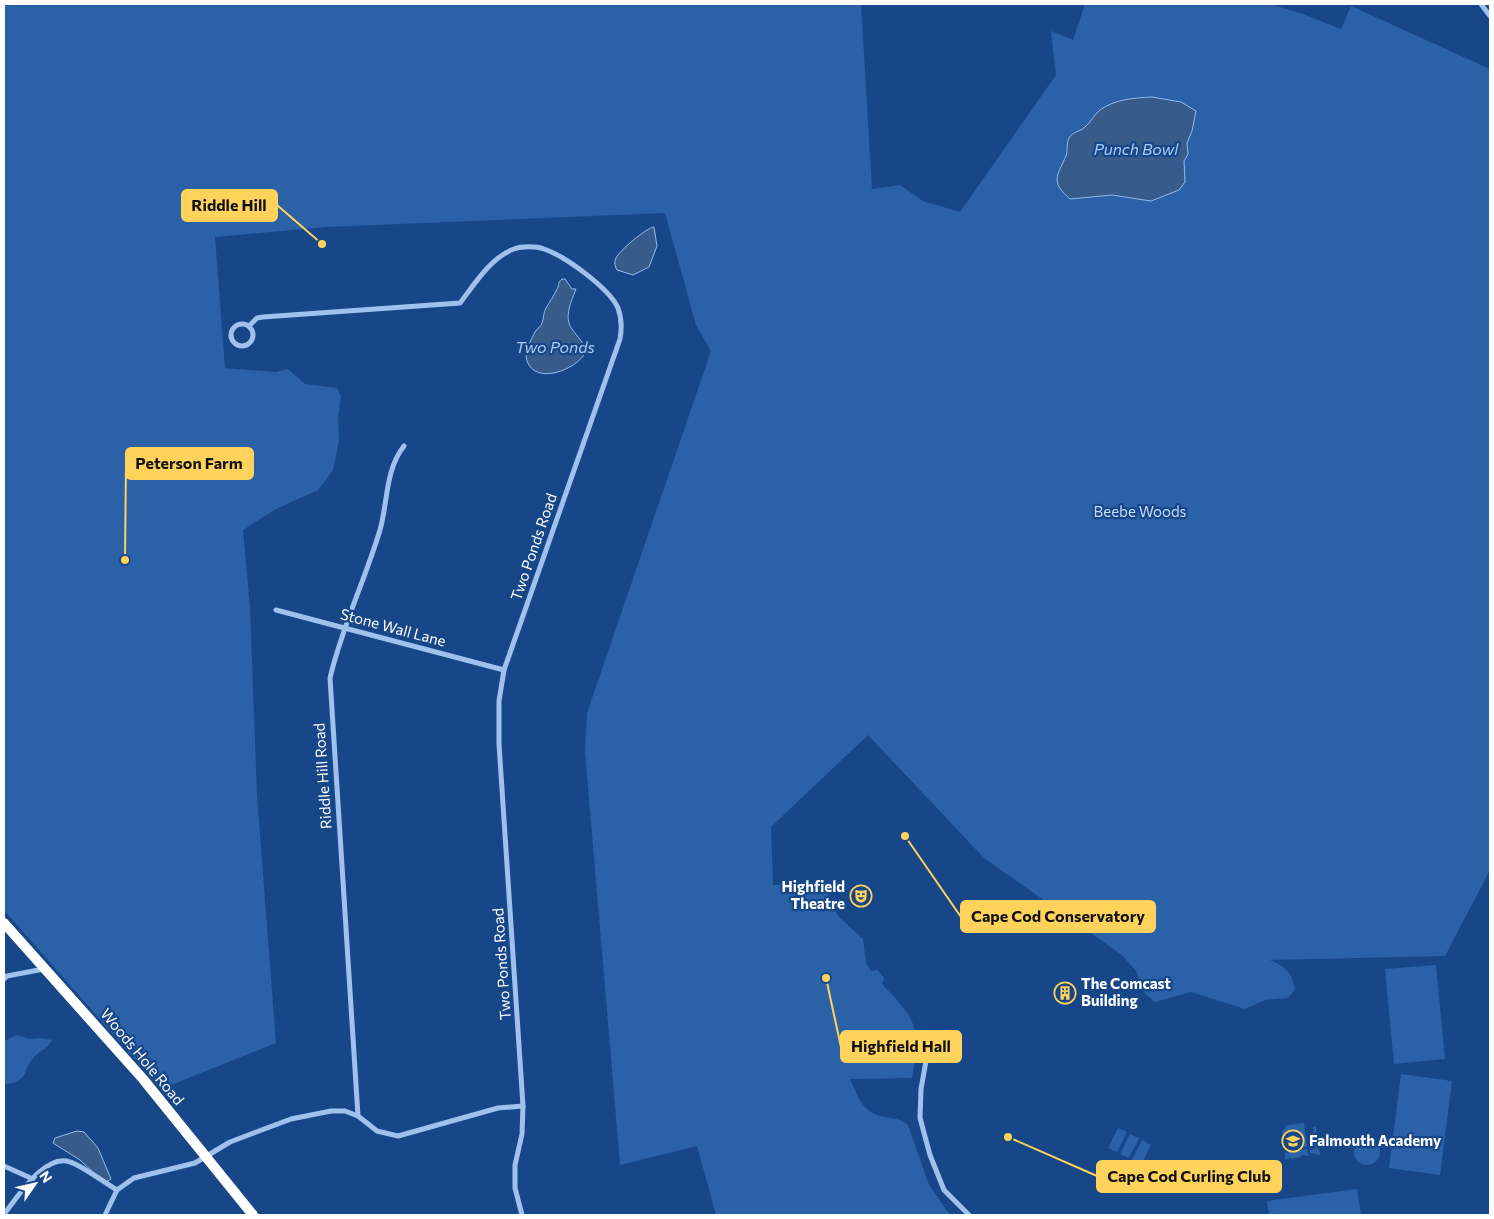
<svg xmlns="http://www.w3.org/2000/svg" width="1494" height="1219" font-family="Commissioner,sans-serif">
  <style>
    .green { fill: #2a61a7 }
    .water { fill: #375b8b; stroke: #91bcf0 }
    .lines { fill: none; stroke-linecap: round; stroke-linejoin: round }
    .street { stroke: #9fc1ee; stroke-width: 5 }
    .highway { stroke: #fff; stroke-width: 10 }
    .labels { text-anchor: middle; stroke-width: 4.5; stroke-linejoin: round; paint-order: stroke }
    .park-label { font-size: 15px; fill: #c4dcfa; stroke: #174788 }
    .street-label { font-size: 15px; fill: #fff; stroke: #174788 }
    .poi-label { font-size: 15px; font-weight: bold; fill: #fff; stroke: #174788; text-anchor: start }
    .water-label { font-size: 16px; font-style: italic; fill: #aaccf5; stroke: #174788 }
    .leader { fill: none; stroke: #ffd25b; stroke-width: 2 }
    .callout-dot { fill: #ffd25b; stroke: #174788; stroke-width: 2 }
    .callout { fill: #ffd25b; stroke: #ffd25b; stroke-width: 2 }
    .callout-label { font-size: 16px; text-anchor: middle; font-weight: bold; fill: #111 }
  </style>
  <rect width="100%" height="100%" fill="#174788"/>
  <g class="green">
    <path d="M4,4H861L872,189L900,185L923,201L960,212L1056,75L1051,31L1073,40L1085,4H1269L1300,13L1341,29L1351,6L1490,69V870L1445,956L1270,960C1285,967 1292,971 1295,990L1288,998L1265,1000L1245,1009L1191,992L1155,1002L1145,994L1136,971L1122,955L984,858L868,735L771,827L773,885L837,883L830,887L827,900L840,918L863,939L866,963L871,971L878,970L884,978L882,984C917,1020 921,1028 912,1078L850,1079C855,1089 859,1103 868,1110C879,1120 897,1115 908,1125L929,1185L950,1215H716L697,1146L620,1165L585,751L587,713L711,351L696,325L665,213L327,227L215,237L225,368L276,372L288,369L305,384L337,388L341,396L338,417L339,441L333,470L318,490L276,509L243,530L250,607L257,795L276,1043L161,1089L4,910Z"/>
    <polygon points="1436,965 1445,1059 1394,1064 1385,969"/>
    <path d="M17,1035L29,1039L42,1038L52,1040C49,1047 40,1051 34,1057C21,1073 30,1080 4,1085V1041Z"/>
    <polygon points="1401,1074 1452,1081 1440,1175 1389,1168"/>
    <polygon points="1304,1123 1307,1147 1285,1150 1282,1132 1287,1125"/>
    <polygon points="1313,1127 1316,1127 1320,1155 1310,1153 1310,1150 1316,1148"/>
    <polygon points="1118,1128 1127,1132 1117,1152 1108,1148"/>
    <polygon points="1130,1134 1139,1138 1129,1158 1120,1154"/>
    <circle cx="1367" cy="1152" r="13"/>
    <polygon points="1142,1140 1151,1145 1141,1165 1132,1160"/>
    <polygon points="1307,1149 1309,1156 1301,1155 1301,1157 1291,1159 1289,1156 1289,1159 1285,1159 1285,1153"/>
    <polygon points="1357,1189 1361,1215 1269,1215 1267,1201"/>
  </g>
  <g class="water">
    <path d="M1152,97L1181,102L1196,111L1192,131L1187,143L1188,154L1184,161L1185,182L1179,190L1151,201L1112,195L1070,199C1050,182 1057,176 1066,156C1068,150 1066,144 1069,138C1073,131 1080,132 1085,127C1091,122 1094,115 1100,110C1115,99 1134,98 1152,97Z"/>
    <path d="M654,227L657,246L649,267L633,275L617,270C615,266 614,263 616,258C619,251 646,228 654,227Z"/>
    <path d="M562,279H565L572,289H576C572,300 563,317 572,329C578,338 584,341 585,353C577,369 536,386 527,361C524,352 531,340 535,332C537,328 541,327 542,323C544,318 543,313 546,308C549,303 555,294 557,289C560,284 557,283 562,279Z"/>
    <polygon points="77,1131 84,1132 98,1148 111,1179 108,1181 101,1180 80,1160 53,1143 55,1138"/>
  </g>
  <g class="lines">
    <g class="street">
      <polyline points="1481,4 1490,16"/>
      <circle cx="242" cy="335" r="11"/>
      <path d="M249,326L257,318L263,317L460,303C474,285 491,257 514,249C522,246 536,246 544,249C565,256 609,288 618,308C622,319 622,328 620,339L504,670L499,701V744L523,1106L522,1134L515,1165V1188L522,1215"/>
      <polyline points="276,610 504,670"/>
      <polyline points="4,979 7,976 44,969"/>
      <polyline points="926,1061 921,1089 920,1118 930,1155 944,1190 969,1215"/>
      <path d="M358,1116L330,678C342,627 365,580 380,530C388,502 385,470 404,446"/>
      <polyline points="4,1166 33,1179"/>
      <path d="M4,1214C18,1197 45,1153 70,1162C81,1165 105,1183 117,1190"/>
      <polyline points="105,1215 117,1190 134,1178 195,1163 230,1142 291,1119 331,1111 345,1111 358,1116 377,1131 398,1136 498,1108 523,1106"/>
    </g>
    <polyline class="highway" points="4,923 143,1079 253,1215"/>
  </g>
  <defs>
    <g id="theatre-ring" transform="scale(1.125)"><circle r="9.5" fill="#174788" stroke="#ffd25b" stroke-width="1.5"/><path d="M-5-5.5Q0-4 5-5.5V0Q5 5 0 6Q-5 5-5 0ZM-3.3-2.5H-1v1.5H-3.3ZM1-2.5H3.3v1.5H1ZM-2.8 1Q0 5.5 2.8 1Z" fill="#ffd25b"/></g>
    <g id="building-ring" transform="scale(1.125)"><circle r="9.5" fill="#174788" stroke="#ffd25b" stroke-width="1.5"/><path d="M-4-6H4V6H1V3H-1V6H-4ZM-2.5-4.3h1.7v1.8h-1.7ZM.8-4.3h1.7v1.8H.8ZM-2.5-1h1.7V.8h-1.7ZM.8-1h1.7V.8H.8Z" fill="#ffd25b"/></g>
    <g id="school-ring" transform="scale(1.125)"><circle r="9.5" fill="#174788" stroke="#ffd25b" stroke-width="1.5"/><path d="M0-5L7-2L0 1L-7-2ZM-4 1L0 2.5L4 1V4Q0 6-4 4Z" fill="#ffd25b"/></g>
  </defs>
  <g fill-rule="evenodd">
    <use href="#theatre-ring" x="861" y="896"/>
    <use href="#building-ring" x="1065" y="993"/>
    <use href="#school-ring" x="1293" y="1141"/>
  </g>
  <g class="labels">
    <g class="park-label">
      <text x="1140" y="517">Beebe Woods</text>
    </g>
    <g class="street-label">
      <text transform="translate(534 547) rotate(-71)" y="5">Two Ponds Road</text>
      <text transform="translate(393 628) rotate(15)" y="5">Stone Wall Lane</text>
      <text transform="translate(323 776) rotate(-94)" y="5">Riddle Hill Road</text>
      <text transform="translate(502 964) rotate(-94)" y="5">Two Ponds Road</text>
      <text transform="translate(142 1057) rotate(50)" y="5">Woods Hole Road</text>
    </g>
    <g class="poi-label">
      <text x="845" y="892" text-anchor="end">Highfield<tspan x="845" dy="17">Theatre</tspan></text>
      <text x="1081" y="989">The Comcast<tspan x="1081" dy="17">Building</tspan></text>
      <text x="1309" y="1146">Falmouth Academy</text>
    </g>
    <g class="water-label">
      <text x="1136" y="155">Punch Bowl</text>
      <text x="555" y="353">Two Ponds</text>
    </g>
  </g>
  <path class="leader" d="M322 244L277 205M125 560L126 463M905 836L961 917M826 978L841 1047M1008 1137L1097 1176"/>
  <g class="callout-dot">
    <circle cx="322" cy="244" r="5"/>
    <circle cx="125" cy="560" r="5"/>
    <circle cx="905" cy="836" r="5"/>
    <circle cx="826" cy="978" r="5"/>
    <circle cx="1008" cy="1137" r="5"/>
  </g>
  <g class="callout">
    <rect x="182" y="190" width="95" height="31" rx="5"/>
    <rect x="126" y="448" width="127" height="31" rx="5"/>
    <rect x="961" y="901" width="194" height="31" rx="5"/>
    <rect x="841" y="1031" width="120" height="31" rx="5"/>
    <rect x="1097" y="1161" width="184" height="31" rx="5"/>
  </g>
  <g class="callout-label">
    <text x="229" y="211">Riddle Hill</text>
    <text x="189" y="469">Peterson Farm</text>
    <text x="1058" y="922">Cape Cod Conservatory</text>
    <text x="901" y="1052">Highfield Hall</text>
    <text x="1189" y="1182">Cape Cod Curling Club</text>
  </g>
  <rect width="1494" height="1219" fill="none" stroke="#ffffff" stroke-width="10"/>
  <g transform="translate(35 1184) rotate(56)" stroke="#174788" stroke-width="4" paint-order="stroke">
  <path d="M0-4L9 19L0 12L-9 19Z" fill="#ffffff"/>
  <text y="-8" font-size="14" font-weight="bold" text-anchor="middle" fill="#ffffff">N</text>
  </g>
</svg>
